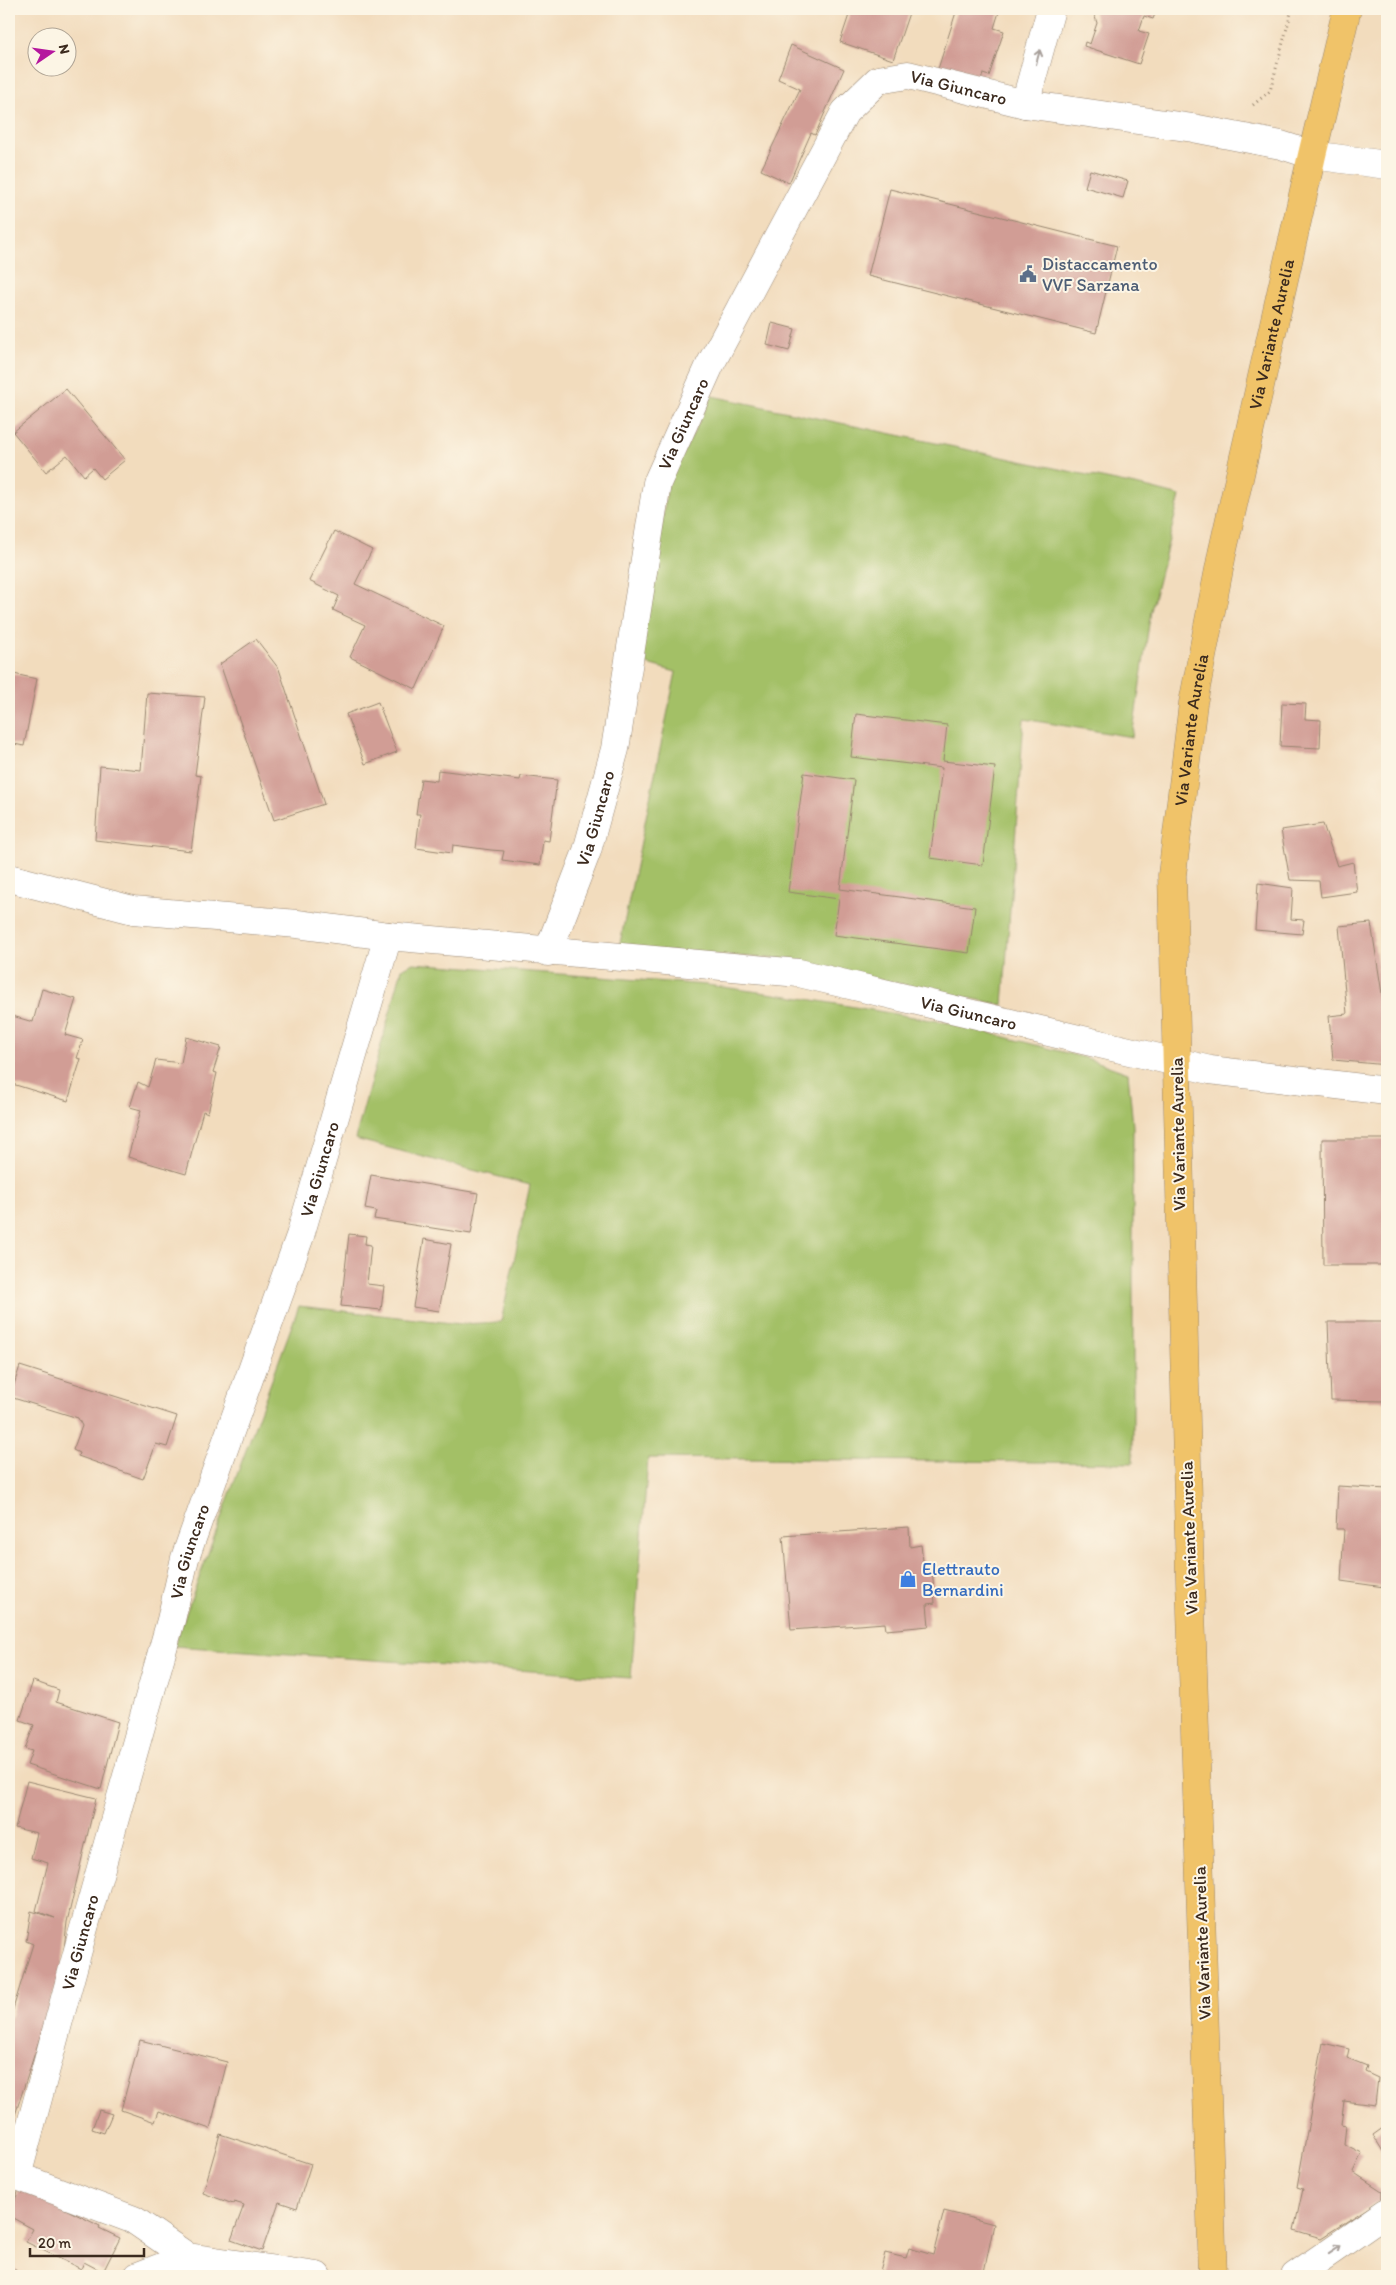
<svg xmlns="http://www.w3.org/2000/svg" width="1396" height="2285" font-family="Itim,sans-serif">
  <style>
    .green { fill: #a3c066; stroke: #6f7542 }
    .building { fill: #d19d95 }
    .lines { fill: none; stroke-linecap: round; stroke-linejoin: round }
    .street-casing { stroke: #96836e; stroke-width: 29 }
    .primary-casing { stroke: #96836e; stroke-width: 29 }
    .path { stroke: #96836e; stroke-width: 3; stroke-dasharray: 1 4; stroke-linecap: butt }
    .street { stroke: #fff; stroke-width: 28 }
    .primary { stroke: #f0c369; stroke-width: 28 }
    .oneway { stroke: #a79f9a }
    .labels { text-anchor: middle; stroke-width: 4; stroke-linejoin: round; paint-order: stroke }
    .street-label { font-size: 18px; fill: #3b2a1e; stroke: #fcf5e5 }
    .service-label { font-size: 18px; fill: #4e5e75; stroke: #fcf5e5; text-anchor: start }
    .shop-label { font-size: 18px; fill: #366cbe; stroke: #fcf5e5; text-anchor: start }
  </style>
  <rect width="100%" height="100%" fill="#fcf5e5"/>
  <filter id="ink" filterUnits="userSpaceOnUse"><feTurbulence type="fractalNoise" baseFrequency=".02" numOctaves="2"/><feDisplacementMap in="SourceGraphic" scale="10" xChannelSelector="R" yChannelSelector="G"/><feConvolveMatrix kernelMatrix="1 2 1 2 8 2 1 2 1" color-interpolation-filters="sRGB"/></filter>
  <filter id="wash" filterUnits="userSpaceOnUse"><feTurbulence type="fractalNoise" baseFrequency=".0096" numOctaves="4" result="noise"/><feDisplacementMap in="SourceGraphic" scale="20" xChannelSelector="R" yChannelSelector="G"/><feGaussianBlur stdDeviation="1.12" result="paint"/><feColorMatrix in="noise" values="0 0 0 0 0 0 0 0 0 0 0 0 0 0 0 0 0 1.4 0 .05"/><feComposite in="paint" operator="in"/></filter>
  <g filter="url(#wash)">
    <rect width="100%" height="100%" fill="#f2dcbd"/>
    <g class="green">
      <polygon points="712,396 1149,488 1180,496 1151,611 1132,737 1024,719 1003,1005 781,959 619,948 676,672 640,662 668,484"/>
      <polygon points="413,963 707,985 789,996 955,1024 1086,1058 1128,1073 1133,1126 1133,1463 648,1458 631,1678 174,1646 299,1306 461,1324 501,1322 530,1185 355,1139 402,969"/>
    </g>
    <g id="blocks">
      <g class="building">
        <polygon points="851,9 916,9 915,12 910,10 893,60 840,42"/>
        <polygon points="957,9 1000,9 994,28 1004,31 989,76 983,74 980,83 938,69"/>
        <polygon points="1095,9 1157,9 1153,19 1144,16 1139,31 1149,34 1139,64 1084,46 1085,42 1090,44 1097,23 1094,14"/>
        <polygon points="791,45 844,69 815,135 811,133 789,183 761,170 800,89 778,79"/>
        <polygon points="1090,170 1128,181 1123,198 1085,187"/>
        <polygon points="890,189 1117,246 1096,333 868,276"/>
        <polygon points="772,323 795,329 789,351 767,345"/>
        <polygon points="66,389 125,460 102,479 93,468 84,476 67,455 46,472 13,432"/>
        <polygon points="334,531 372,550 355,584 444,626 416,689 350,657 365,625 333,610 339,596 309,581"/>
        <polygon points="256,639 279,669 324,804 274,820 220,664"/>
        <polygon points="9,673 37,679 24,746 9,743"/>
        <polygon points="147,693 205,697 195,775 201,776 191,851 95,840 100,766 141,770"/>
        <polygon points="378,702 397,752 365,764 346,714"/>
        <polygon points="1282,703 1306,704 1305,719 1321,720 1320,748 1280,746"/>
        <polygon points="856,714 947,725 943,761 995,767 983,865 930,858 942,768 851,757"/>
        <polygon points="438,770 520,780 521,776 557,780 549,841 543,840 540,865 502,860 504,851 491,850 453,845 452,853 416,848 420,814 416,814 421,779 437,781"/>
        <polygon points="804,773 854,780 840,889 975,907 969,953 834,935 839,899 788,892"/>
        <polygon points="1323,824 1337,866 1353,862 1357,892 1321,897 1319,881 1290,880 1281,830"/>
        <polygon points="1258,883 1293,888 1291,919 1304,920 1302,934 1255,930"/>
        <polygon points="1371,923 1387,1026 1387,1065 1333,1060 1329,1016 1347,1014 1339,926"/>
        <polygon points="42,989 76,999 65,1035 83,1040 77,1058 81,1059 68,1101 9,1083 9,1015 33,1022"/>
        <polygon points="186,1037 221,1047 213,1072 217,1073 208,1113 203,1111 186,1174 128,1157 141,1110 130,1107 138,1082 148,1087 156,1060 181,1063"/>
        <polygon points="1322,1139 1387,1139 1387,1265 1323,1265"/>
        <polygon points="371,1175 478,1193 471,1234 374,1219 376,1211 365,1209"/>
        <polygon points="349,1234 366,1236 365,1244 371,1245 367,1284 384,1286 381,1310 341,1306"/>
        <polygon points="424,1239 451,1244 439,1311 413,1307"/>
        <polygon points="1328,1322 1387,1322 1387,1401 1331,1400"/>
        <polygon points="20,1366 177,1416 167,1447 156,1444 143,1479 78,1456 79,1453 73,1450 82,1426 78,1418 10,1397"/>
        <polygon points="1338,1486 1387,1489 1387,1580 1385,1580 1384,1587 1341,1581 1344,1529 1336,1529"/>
        <polygon points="909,1527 910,1547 921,1545 924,1569 932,1568 935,1603 927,1604 929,1626 886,1630 885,1623 791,1630 783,1536"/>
        <polygon points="33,1681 59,1690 56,1702 118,1722 101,1789 27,1765 32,1751 25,1749 34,1725 20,1720"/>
        <polygon points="27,1781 96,1798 67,1922 62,1968 9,2134 9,2022 33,1944 26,1941 31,1911 55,1918 36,1911 48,1863 31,1858 37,1833 15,1828"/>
        <polygon points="140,2040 227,2062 210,2129 159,2111 155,2122 121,2110"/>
        <polygon points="1323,2043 1349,2049 1347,2058 1367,2066 1365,2072 1378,2078 1375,2105 1344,2101 1341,2125 1346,2126 1344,2144 1362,2153 1353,2172 1382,2191 1382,2199 1321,2238 1294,2230 1303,2189 1297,2187"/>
        <polygon points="99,2110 112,2114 104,2133 92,2129"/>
        <polygon points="1387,2125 1387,2158 1373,2135"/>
        <polygon points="220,2134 311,2164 297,2208 279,2202 262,2251 231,2240 244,2205 234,2202 233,2204 203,2193"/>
        <polygon points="20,2187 100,2226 99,2228 120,2238 103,2272 84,2262 81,2269 26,2242 33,2229 9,2216"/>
        <polygon points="944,2211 994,2224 984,2272 976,2271 975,2276 879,2276 885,2253 906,2258 909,2248 933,2255"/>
        <polygon points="9,2263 21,2276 9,2276"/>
      </g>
    </g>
  </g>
  <g filter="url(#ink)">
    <use href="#blocks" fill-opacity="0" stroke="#96836e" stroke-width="1"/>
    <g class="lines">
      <g class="street-casing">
        <g id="street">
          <polyline points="1025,104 1051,9"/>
          <polyline points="9,878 133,910 297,924 388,936"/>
          <path id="s1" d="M548,952L587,851L615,749L657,483L710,365L845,112L878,80L908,75L1025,104L1193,128L1281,145L1312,155L1387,165"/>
          <polyline points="9,2173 134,2220 188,2257 317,2276"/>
          <path id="s2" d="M17,2176L82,1935L171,1620L185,1558L300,1236L388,936L799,973L1210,1070L1387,1091"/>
          <polyline points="138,2276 188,2257"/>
          <polyline points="1295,2276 1387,2212"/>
        </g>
      </g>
      <g class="primary-casing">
        <g id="primary">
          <path id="s3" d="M1213,2276L1190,1580L1172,875L1193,703L1222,554L1312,155L1347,9"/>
        </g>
      </g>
      <polyline class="path" points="1253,105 1270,91 1292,9"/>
      <use href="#street" class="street"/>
      <use href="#primary" class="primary"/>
    </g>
    <defs><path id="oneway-shaft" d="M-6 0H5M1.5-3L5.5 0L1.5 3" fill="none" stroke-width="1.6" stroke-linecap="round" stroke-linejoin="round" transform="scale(1.25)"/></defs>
    <g class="oneway">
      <use href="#oneway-shaft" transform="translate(1038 57) rotate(-75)"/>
      <use href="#oneway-shaft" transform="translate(1335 2249) rotate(-34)"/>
    </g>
  </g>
  <defs>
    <g id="civic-bare" transform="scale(1.35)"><path d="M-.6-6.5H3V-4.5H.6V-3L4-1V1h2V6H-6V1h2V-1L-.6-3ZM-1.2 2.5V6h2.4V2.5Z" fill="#5c6f8a" stroke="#fcf5e5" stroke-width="2.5" paint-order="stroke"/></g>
    <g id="shop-bare" transform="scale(1.35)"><path d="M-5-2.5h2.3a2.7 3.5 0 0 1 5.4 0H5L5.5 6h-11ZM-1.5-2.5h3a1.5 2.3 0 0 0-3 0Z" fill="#3f7fe0" stroke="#fcf5e5" stroke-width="2.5" paint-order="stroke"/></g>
  </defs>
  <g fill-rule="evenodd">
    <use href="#civic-bare" x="1028" y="274"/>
    <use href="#shop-bare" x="908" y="1579"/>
  </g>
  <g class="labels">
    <g class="street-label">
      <text dy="6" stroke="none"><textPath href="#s1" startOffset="1028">Via Giuncaro</textPath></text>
      <text dy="6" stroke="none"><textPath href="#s3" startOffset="1952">Via Variante Aurelia</textPath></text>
      <text dy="6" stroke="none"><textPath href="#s1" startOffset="548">Via Giuncaro</textPath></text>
      <text dy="6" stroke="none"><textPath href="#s3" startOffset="1548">Via Variante Aurelia</textPath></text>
      <text dy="6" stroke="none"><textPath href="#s1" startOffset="142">Via Giuncaro</textPath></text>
      <text dy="6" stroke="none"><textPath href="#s2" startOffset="1882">Via Giuncaro</textPath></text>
      <text transform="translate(1178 1134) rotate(-91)" y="6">Via Variante Aurelia</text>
      <text dy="6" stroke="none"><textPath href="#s2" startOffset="1052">Via Giuncaro</textPath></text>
      <text transform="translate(1189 1538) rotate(-92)" y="6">Via Variante Aurelia</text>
      <text dy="6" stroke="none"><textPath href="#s2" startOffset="648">Via Giuncaro</textPath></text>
      <text dy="6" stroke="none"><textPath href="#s2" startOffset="242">Via Giuncaro</textPath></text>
      <text transform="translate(1202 1943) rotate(-92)" y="6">Via Variante Aurelia</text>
    </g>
    <g class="service-label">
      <text x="1042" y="270">Distaccamento<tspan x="1042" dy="21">VVF Sarzana</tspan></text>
    </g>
    <g class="shop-label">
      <text x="922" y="1575">Elettrauto<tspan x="922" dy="21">Bernardini</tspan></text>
    </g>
  </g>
  <rect width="1396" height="2285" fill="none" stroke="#fcf5e5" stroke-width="30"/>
  <g transform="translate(52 52) rotate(77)"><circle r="24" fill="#fcf5e5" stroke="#afa495"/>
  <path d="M0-4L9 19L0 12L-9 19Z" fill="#b5179e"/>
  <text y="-8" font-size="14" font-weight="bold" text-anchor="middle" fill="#3b2a1e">N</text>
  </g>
  <path d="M30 2248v8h114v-8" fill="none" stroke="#3b2a1e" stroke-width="2.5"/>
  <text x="38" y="2248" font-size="15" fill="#3b2a1e" stroke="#fcf5e5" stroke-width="4" paint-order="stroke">20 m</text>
</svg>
